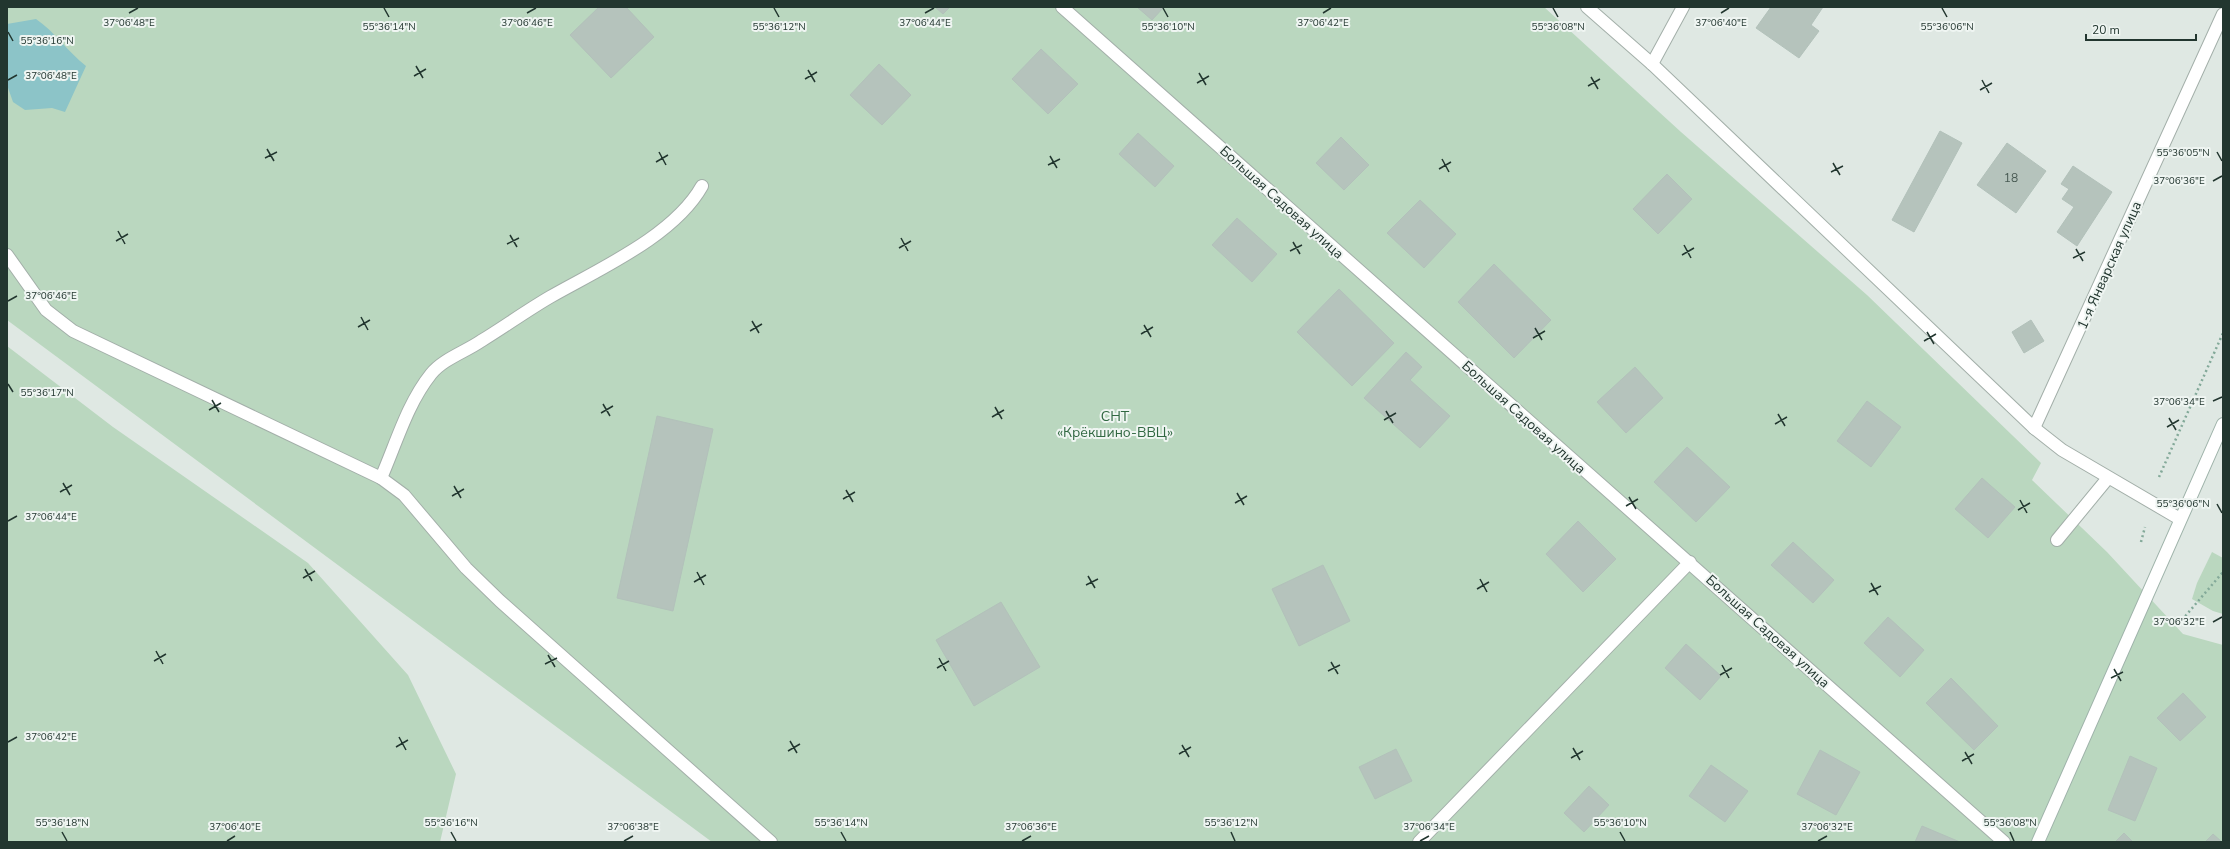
<svg xmlns="http://www.w3.org/2000/svg" width="2230" height="849" font-family="'Nunito Sans',sans-serif">
  <style>
    .green { fill: #bad7bf }
    .water { fill: #8cc4c8 }
    .building { fill: #b5c3bc; stroke: #b2c1ba }
    .lines { fill: none; stroke-linecap: round; stroke-linejoin: round }
    .lane-casing { stroke: #a3afa9; stroke-width: 14 }
    .street-casing { stroke: #a3afa9; stroke-width: 14 }
    .secondary-casing { stroke: #9fb3aa; stroke-width: 14 }
    .path { stroke: #83a999; stroke-width: 2.5; stroke-dasharray: 2 3; stroke-linecap: butt }
    .lane { stroke: #fff; stroke-width: 12 }
    .street { stroke: #fff; stroke-width: 12 }
    .secondary { stroke: #fff; stroke-width: 12 }
    .ticks { fill: none; stroke: #22362f; stroke-width: 1.5 }
    .labels { text-anchor: middle; stroke-width: 4; stroke-linejoin: round; paint-order: stroke }
    .number-label { font-size: 12px; fill: #475952 }
    .street-label { font-size: 14px; fill: #22362f; stroke: #eff5f2 }
    .park-label { font-size: 14px; fill: #316842; stroke: #eff5f2 }
    .ticks-label { font-size: 10px; text-anchor: middle; fill: #22362f; stroke: #eff5f2; stroke-width: 4; stroke-linejoin: round; paint-order: stroke }
  </style>
  <rect width="100%" height="100%" fill="#dfe8e3"/>
  <g class="green">
    <polygon points="7,7 1544,7 1681,132 1867,295 2041,463 2032,480 2107,552 2183,634 2223,645 2223,842 712,842 7,320"/>
    <polygon points="7,346 113,427 308,563 408,675 456,774 440,842 7,842"/>
    <polygon points="2212,552 2223,558 2223,614 2213,611 2192,599 2197,583"/>
  </g>
  <path class="water" d="M36,19C55,32 68,52 86,66L65,112L52,108L25,110L13,102L7,85V24Z"/>
  <g class="building">
    <polygon points="599,7 626,7 654,37 611,78 570,35"/>
    <polygon points="935,7 950,7 943,14"/>
    <polygon points="1137,7 1164,7 1152,20"/>
    <polygon points="1771,7 1823,7 1811,25 1819,31 1799,58 1756,28"/>
    <polygon points="1041,49 1078,84 1048,114 1012,79"/>
    <polygon points="879,64 911,95 882,125 850,95"/>
    <polygon points="1940,131 1962,143 1914,232 1892,220"/>
    <polygon points="1138,133 1174,166 1155,187 1119,154"/>
    <polygon points="1341,137 1369,165 1344,190 1316,163"/>
    <polygon points="2007,143 2046,171 2016,213 1977,185"/>
    <polygon points="2073,166 2112,192 2077,246 2057,232 2074,207 2062,199 2069,189 2061,184"/>
    <polygon points="1667,174 1692,199 1658,234 1633,209"/>
    <polygon points="1420,200 1456,234 1424,268 1387,233"/>
    <polygon points="1237,218 1277,254 1252,282 1212,245"/>
    <polygon points="1494,264 1551,320 1514,358 1458,302"/>
    <polygon points="1339,289 1394,343 1352,386 1297,332"/>
    <polygon points="2031,320 2044,341 2024,353 2012,332"/>
    <polygon points="1406,352 1422,367 1410,380 1450,416 1420,448 1364,398"/>
    <polygon points="1635,367 1663,398 1626,433 1597,402"/>
    <polygon points="1867,401 1901,427 1871,467 1837,441"/>
    <polygon points="657,416 713,429 673,611 617,598"/>
    <polygon points="1687,447 1730,487 1696,522 1654,482"/>
    <polygon points="1982,478 2015,507 1988,538 1955,509"/>
    <polygon points="1578,521 1616,559 1583,592 1546,554"/>
    <polygon points="1793,542 1834,580 1813,603 1771,565"/>
    <polygon points="1323,565 1350,621 1299,646 1272,589"/>
    <polygon points="1001,602 1040,667 974,706 936,640"/>
    <polygon points="1888,617 1924,650 1900,677 1864,643"/>
    <polygon points="1686,644 1721,676 1700,700 1665,668"/>
    <polygon points="1951,678 1998,726 1974,750 1926,703"/>
    <polygon points="2183,693 2206,717 2180,741 2157,718"/>
    <polygon points="1396,749 1412,781 1375,799 1359,767"/>
    <polygon points="1820,750 1860,772 1836,815 1797,794"/>
    <polygon points="2130,756 2157,768 2135,821 2108,810"/>
    <polygon points="1711,765 1748,791 1725,822 1689,796"/>
    <polygon points="1589,786 1609,805 1584,832 1564,813"/>
    <polygon points="1922,826 1960,842 1915,842"/>
    <polygon points="2124,833 2133,842 2115,842"/>
    <polygon points="2213,834 2222,842 2205,842"/>
  </g>
  <g class="lines">
    <g class="lane-casing">
      <g id="lane">
        <path d="M381,478C396,444 407,404 431,374C443,359 465,352 481,341C504,327 526,311 550,297C599,269 674,236 702,186"/>
        <polyline points="2057,540 2108,478"/>
        <polyline points="1419,842 1690,562"/>
      </g>
    </g>
    <g class="street-casing">
      <g id="street">
        <polyline points="1062,7 2004,842"/>
        <polyline points="1587,7 1652,64 2034,428 2062,450 2180,519"/>
        <polyline points="1652,64 1683,7"/>
        <polyline points="7,255 46,310 73,331 381,478 404,495 466,568 500,601 771,842"/>
        <polyline points="2034,428 2223,14"/>
      </g>
    </g>
    <g class="secondary-casing">
      <polyline id="secondary" points="2038,842 2223,424"/>
    </g>
    <g class="path">
      <polyline points="2159,477 2223,333"/>
      <polyline points="2141,542 2145,527"/>
      <polyline points="2182,620 2223,572"/>
    </g>
    <use href="#lane" class="lane"/>
    <use href="#street" class="street"/>
    <use href="#secondary" class="secondary"/>
  </g>
  <path class="ticks" d="M384,8L389,17M774,8L779,17M1163,8L1168,17M1553,8L1558,17M1942,8L1947,17M129,13L138,8M527,13L536,8M925,13L934,8M1323,13L1331,8M1721,13L1729,8M8,32L13,41M416,66L423,78M808,70L815,82M1199,73L1206,85M414,76L426,69M1591,77L1598,89M805,79L817,72M8,80L17,75M1982,80L1989,93M1197,83L1209,76M1588,86L1600,79M1980,90L1992,83M267,149L274,161M659,152L666,165M2217,152L2222,161M1050,156L1057,168M265,158L277,152M1442,159L1449,172M656,162L668,155M1833,163L1840,175M1048,165L1060,159M1439,169L1451,162M1831,172L1843,166M2213,181L2222,176M118,231L125,244M510,235L517,247M901,238L908,251M116,241L128,234M1293,242L1300,254M507,244L519,238M1684,245L1691,258M899,248L911,241M2076,249L2083,261M1290,251L1302,245M1682,255L1694,248M2073,258L2085,252M8,301L17,296M361,317L368,330M752,321L759,333M1144,325L1151,337M358,327L370,320M1535,328L1542,340M750,331L762,324M1927,332L1934,344M1141,334L1153,327M1533,338L1545,331M1924,341L1936,334M8,384L13,392M212,400L219,412M2213,401L2222,397M603,404L610,416M995,407L1002,419M209,410L221,403M1386,411L1393,423M601,413L613,406M1778,414L1785,426M992,417L1004,410M2169,418L2176,430M1384,420L1396,413M1775,424L1787,417M2167,427L2179,420M63,483L70,495M454,486L461,498M846,490L853,502M60,492L72,485M1237,493L1244,505M452,496L464,489M1629,497L1636,509M843,499L855,492M2020,500L2027,513M1235,503L1247,496M2217,504L2222,513M1626,506L1638,499M2018,510L2030,503M8,521L17,516M305,569L312,581M697,572L704,585M1088,576L1095,588M303,578L315,571M1480,579L1487,592M694,582L706,575M1871,583L1878,595M1086,585L1098,579M1477,589L1489,582M1869,592L1881,586M2213,622L2222,617M156,651L163,664M548,655L555,667M939,658L946,671M154,661L166,654M1331,662L1338,674M545,664L557,658M1722,665L1729,678M937,668L949,661M2114,669L2121,681M1328,671L1340,665M1720,675L1732,668M2111,678L2123,672M399,737L406,750M790,741L797,753M8,742L17,737M1182,745L1189,757M396,747L408,740M1573,748L1580,760M788,751L800,744M1965,752L1972,764M1179,754L1191,747M1571,758L1583,751M1962,761L1974,754M62,832L67,841M451,832L456,841M841,832L846,841M1231,832L1235,841M1620,832L1625,841M2010,832L2014,841M227,841L235,836M624,841L633,836M1022,841L1031,836M1420,841L1429,836M1818,841L1827,836"/>
  <g class="labels">
    <g class="number-label">
      <text x="2011" y="182">18</text>
    </g>
    <g class="street-label">
      <text transform="translate(1282 202) rotate(42)" y="5">Большая Садовая улица</text>
      <text transform="translate(2109 265) rotate(-66)" y="5">1-я Январская улица</text>
      <text transform="translate(1524 417) rotate(42)" y="5">Большая Садовая улица</text>
      <text transform="translate(1768 631) rotate(42)" y="5">Большая Садовая улица</text>
    </g>
    <g class="park-label">
      <text x="1115" y="421">СНТ<tspan x="1115" dy="16">«Крёкшино-ВВЦ»</tspan></text>
    </g>
  </g>
  <g class="ticks-label">
    <text x="129" y="26">37°06'48"E</text>
    <text x="527" y="26">37°06'46"E</text>
    <text x="925" y="26">37°06'44"E</text>
    <text x="1323" y="26">37°06'42"E</text>
    <text x="1721" y="26">37°06'40"E</text>
    <text x="389" y="30">55°36'14"N</text>
    <text x="779" y="30">55°36'12"N</text>
    <text x="1168" y="30">55°36'10"N</text>
    <text x="1558" y="30">55°36'08"N</text>
    <text x="1947" y="30">55°36'06"N</text>
    <text x="47" y="44">55°36'16"N</text>
    <text x="51" y="79">37°06'48"E</text>
    <text x="2183" y="156">55°36'05"N</text>
    <text x="2179" y="184">37°06'36"E</text>
    <text x="51" y="299">37°06'46"E</text>
    <text x="47" y="396">55°36'17"N</text>
    <text x="2179" y="405">37°06'34"E</text>
    <text x="2183" y="507">55°36'06"N</text>
    <text x="51" y="520">37°06'44"E</text>
    <text x="2179" y="625">37°06'32"E</text>
    <text x="51" y="740">37°06'42"E</text>
    <text x="62" y="826">55°36'18"N</text>
    <text x="451" y="826">55°36'16"N</text>
    <text x="841" y="826">55°36'14"N</text>
    <text x="1231" y="826">55°36'12"N</text>
    <text x="1620" y="826">55°36'10"N</text>
    <text x="2010" y="826">55°36'08"N</text>
    <text x="235" y="830">37°06'40"E</text>
    <text x="633" y="830">37°06'38"E</text>
    <text x="1031" y="830">37°06'36"E</text>
    <text x="1429" y="830">37°06'34"E</text>
    <text x="1827" y="830">37°06'32"E</text>
  </g>
  <rect width="2230" height="849" fill="none" stroke="#22362f" stroke-width="16"/>
  <path d="M2086 34v6h110v-6" fill="none" stroke="#22362f" stroke-width="2"/>
  <text x="2092" y="34" font-size="12" fill="#22362f" stroke="#eff5f2" stroke-width="3" paint-order="stroke">20 m</text>
</svg>
